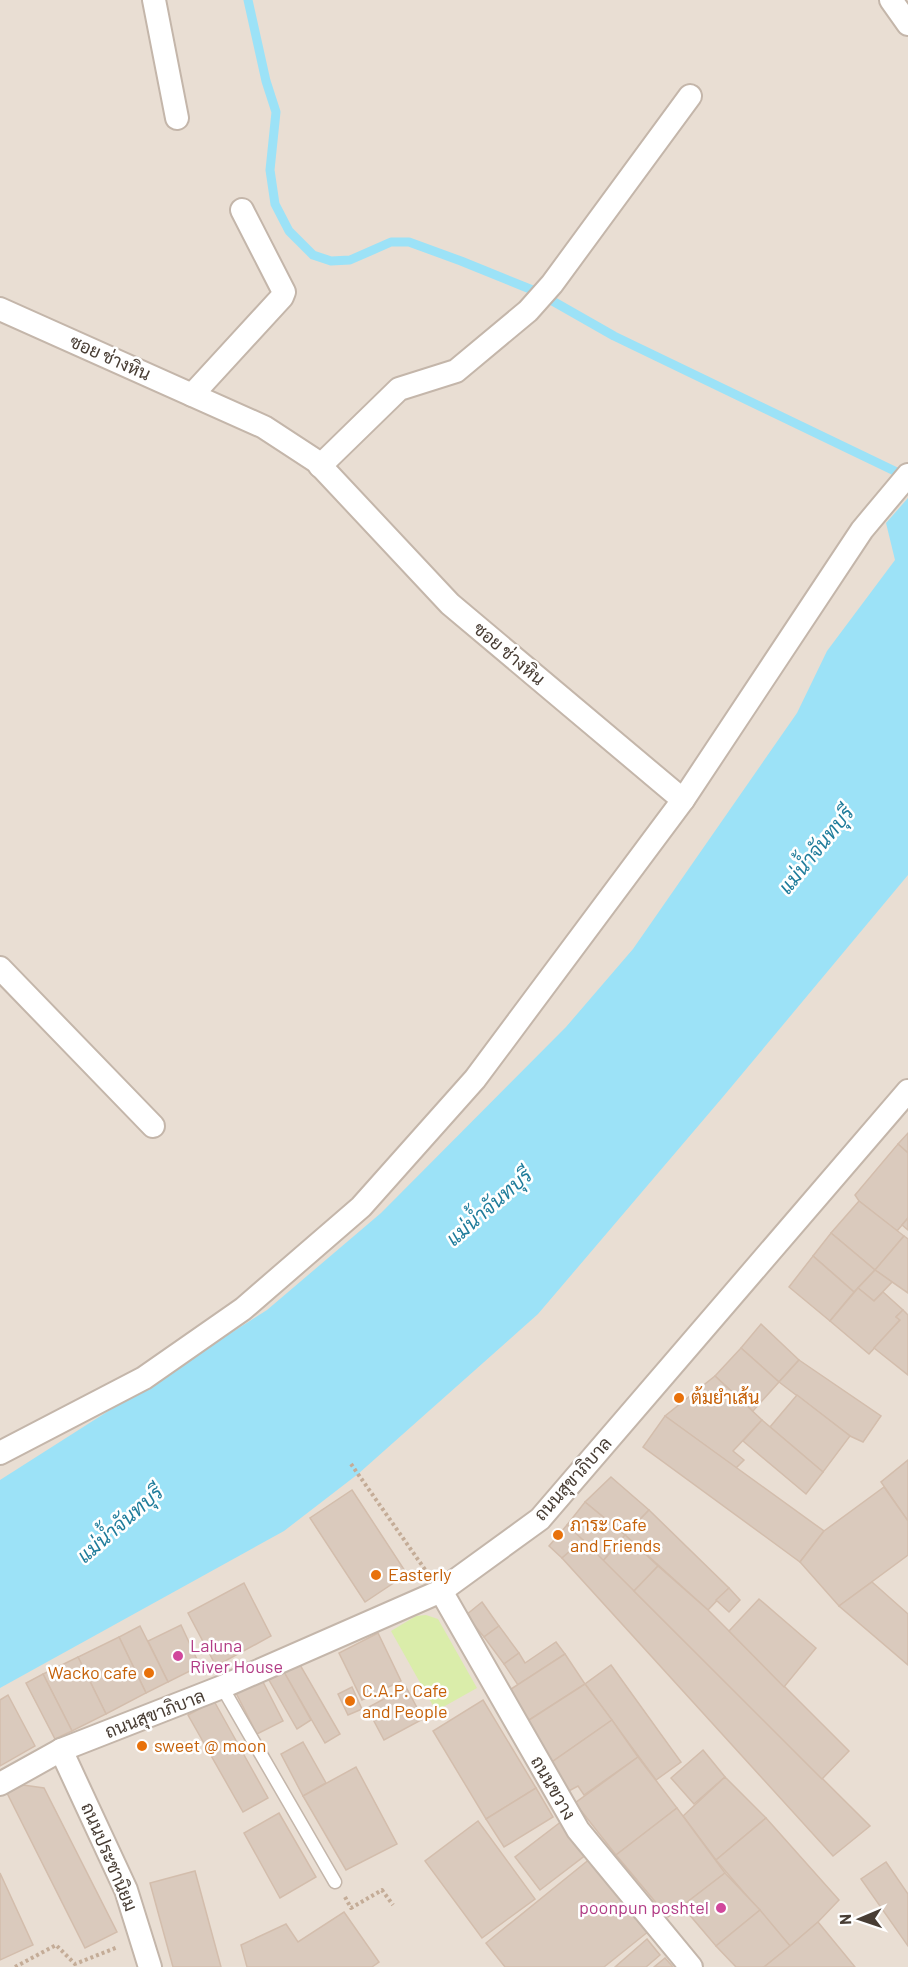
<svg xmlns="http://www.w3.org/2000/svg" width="908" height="1967" font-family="Barlow,Sarabun,sans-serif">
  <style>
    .residential { fill: #e9ded3 }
    .green { fill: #daedaa }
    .water { fill: #9ce2f7 }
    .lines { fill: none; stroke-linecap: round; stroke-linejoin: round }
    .stream { stroke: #9ce2f7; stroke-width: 9 }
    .building { fill: #dacabd; stroke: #d3bdac; stroke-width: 1.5 }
    .lane-casing { stroke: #c4b6aa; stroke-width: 15 }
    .street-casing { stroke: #c4b6aa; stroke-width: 26 }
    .path { stroke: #c4ac97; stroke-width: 4; stroke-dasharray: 3 3; stroke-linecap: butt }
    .lane { stroke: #fff; stroke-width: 12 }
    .street { stroke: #fff; stroke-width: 22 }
    .food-dot { fill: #e8710a; stroke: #fff; stroke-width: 2 }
    .hotel-dot { fill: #d1479c; stroke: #fff; stroke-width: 2 }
    .labels { text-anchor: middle; stroke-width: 5; stroke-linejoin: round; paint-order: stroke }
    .street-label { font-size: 18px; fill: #483d34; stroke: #fff }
    .food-label { font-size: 18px; fill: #c56008; stroke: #fff; text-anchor: start }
    .hotel-label { font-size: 18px; fill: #b23c85; stroke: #fff; text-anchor: start }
    .water-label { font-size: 20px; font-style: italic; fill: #1f7c9b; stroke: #fff }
  </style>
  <rect width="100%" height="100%" fill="#f4ede6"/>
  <rect class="residential" x="0" y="0" width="908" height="1967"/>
  <polygon class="green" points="426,1615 438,1619 477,1688 436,1711 391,1631 416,1616"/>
  <polygon class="water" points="908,498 908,875 722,1098 538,1314 358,1474 284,1531 0,1688 0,1480 267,1310 381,1213 566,1027 633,949 797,713 827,651 895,560 886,523"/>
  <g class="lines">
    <polyline class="stream" points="248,0 266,81 276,112 270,170 275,204 289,231 313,255 331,261 350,260 391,242 409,242 461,261 535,291 614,336 907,477"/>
  </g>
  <g class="building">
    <polygon points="908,1133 908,1153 898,1144"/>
    <polygon points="898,1144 908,1153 908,1218 897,1231 859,1201 855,1195"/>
    <polygon points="859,1201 904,1236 875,1270 831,1233"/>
    <polygon points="908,1218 908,1230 902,1225"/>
    <polygon points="831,1233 875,1270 854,1292 813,1256"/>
    <polygon points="904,1236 908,1239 908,1293 875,1270"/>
    <polygon points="813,1256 854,1292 830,1321 789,1287"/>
    <polygon points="875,1270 892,1282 874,1301 858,1288"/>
    <polygon points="858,1288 874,1301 883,1292 903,1310 896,1317 900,1320 869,1354 830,1321"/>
    <polygon points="903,1310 908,1315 908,1375 874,1348 900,1320 896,1317"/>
    <polygon points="761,1324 799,1360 779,1382 741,1348"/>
    <polygon points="741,1348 779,1382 753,1411 715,1376"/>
    <polygon points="799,1360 881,1416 863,1442 850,1436 779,1382"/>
    <polygon points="715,1376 762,1420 733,1451 744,1460 736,1468 665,1416"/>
    <polygon points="797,1395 850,1436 823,1472 770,1427"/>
    <polygon points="665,1416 824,1531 800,1562 643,1447"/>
    <polygon points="762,1420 823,1472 806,1494 743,1441"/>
    <polygon points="908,1460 908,1521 881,1482"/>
    <polygon points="611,1477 649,1510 625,1535 585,1502"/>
    <polygon points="884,1487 908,1521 908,1555 839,1606 800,1562 824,1531"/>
    <polygon points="352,1490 407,1574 365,1602 310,1518"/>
    <polygon points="585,1502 625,1535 603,1561 567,1525"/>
    <polygon points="649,1510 729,1588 708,1610 625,1535"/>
    <polygon points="567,1525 583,1540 562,1558 549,1546"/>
    <polygon points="625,1535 658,1566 634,1591 603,1561"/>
    <polygon points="583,1540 634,1591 870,1826 833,1856 562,1558"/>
    <polygon points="658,1566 708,1610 849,1751 822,1779 634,1591"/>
    <polygon points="872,1582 908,1614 908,1665 839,1606"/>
    <polygon points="244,1583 271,1636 216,1666 188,1613"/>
    <polygon points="729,1588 740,1600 729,1612 716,1600"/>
    <polygon points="759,1599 816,1648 784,1687 729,1631"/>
    <polygon points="482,1602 499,1626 484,1637 466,1615"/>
    <polygon points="181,1625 200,1666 168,1682 148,1641"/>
    <polygon points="140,1626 168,1682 146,1693 119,1637"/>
    <polygon points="499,1626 519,1653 504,1664 484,1637"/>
    <polygon points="378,1633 401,1681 362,1700 339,1653"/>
    <polygon points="119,1637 146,1693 106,1714 78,1657"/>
    <polygon points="556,1642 565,1654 518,1685 504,1664 519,1653 525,1663"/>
    <polygon points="565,1654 585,1684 526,1722 508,1691"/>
    <polygon points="78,1657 106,1714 72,1731 43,1674"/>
    <polygon points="299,1663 340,1734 325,1743 284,1672"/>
    <polygon points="611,1665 681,1762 656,1780 585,1684"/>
    <polygon points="284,1672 311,1720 297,1729 269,1680"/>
    <polygon points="43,1674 72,1731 55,1739 26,1683"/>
    <polygon points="261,1678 283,1721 257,1734 235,1691"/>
    <polygon points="585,1684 612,1720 549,1764 526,1722"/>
    <polygon points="352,1687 362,1709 348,1715 338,1694"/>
    <polygon points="406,1687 423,1719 384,1740 367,1708"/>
    <polygon points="8,1695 35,1746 0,1766 0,1700"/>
    <polygon points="483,1700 536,1788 486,1819 433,1731"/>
    <polygon points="214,1701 268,1798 243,1812 188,1715"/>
    <polygon points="612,1720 638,1757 584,1795 578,1786 567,1792 549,1764"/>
    <polygon points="303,1742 326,1783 303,1796 281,1754"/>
    <polygon points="703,1750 725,1777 694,1804 671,1778"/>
    <polygon points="638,1757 677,1808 616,1855 575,1803"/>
    <polygon points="356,1767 397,1844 346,1870 303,1796"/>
    <polygon points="725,1777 766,1818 716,1860 683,1816"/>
    <polygon points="23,1785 44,1788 117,1932 85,1948 7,1793"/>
    <polygon points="536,1788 553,1817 504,1847 486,1819"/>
    <polygon points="677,1808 725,1873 668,1917 616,1855"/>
    <polygon points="279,1813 316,1877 280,1898 244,1833"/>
    <polygon points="766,1818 839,1900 818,1922 790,1946 716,1860"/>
    <polygon points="478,1821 535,1899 482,1938 425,1861"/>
    <polygon points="562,1821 587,1854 540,1890 515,1857"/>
    <polygon points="591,1858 649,1931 604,1967 505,1967 486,1943"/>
    <polygon points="886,1862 908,1894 908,1946 861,1879"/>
    <polygon points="195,1871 221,1967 173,1967 150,1883"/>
    <polygon points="0,1873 33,1945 0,1960"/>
    <polygon points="725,1873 760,1910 716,1946 682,1906"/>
    <polygon points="760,1910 790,1946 764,1967 736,1967 716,1946"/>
    <polygon points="344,1912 379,1962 372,1967 247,1967 241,1945 286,1924 298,1942"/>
    <polygon points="818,1922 855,1967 764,1967 790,1946"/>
    <polygon points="647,1939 660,1955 646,1967 615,1967"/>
    <polygon points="665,1958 673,1967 654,1967"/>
  </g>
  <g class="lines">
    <g class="lane-casing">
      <polyline id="lane" points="222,1687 335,1882"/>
    </g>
    <g class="street-casing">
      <g id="street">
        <polyline points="154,0 177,118"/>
        <polyline points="891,0 908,24"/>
        <polyline points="0,309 264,427 316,461 450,604 683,800"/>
        <polyline points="192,395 282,297 284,292 242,210"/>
        <polyline points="320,466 399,389 456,371 528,311 552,284 690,96"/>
        <polyline points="0,968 153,1126"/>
        <polyline points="0,1453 144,1378 243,1309 361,1207 475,1079 683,800 862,530 908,475"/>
        <polyline points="441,1591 578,1830 691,1967"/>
        <polyline points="61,1750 126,1890 150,1967"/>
        <polyline points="0,1784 61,1750 222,1687 441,1591 540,1519 908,1091"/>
      </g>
    </g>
    <g class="path">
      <polyline points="351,1464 426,1571"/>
      <polyline points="345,1897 351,1908 382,1890 393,1905"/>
      <polyline points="15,1967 56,1945 75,1964 118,1947"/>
    </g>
    <use href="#lane" class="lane"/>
    <use href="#street" class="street"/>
  </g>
  <g class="food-dot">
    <circle cx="679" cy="1398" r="6"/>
    <circle cx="558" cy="1535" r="6"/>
    <circle cx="376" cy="1575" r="6"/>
    <circle cx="149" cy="1673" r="6"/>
    <circle cx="350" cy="1701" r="6"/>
    <circle cx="142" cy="1746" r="6"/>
  </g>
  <g class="hotel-dot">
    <circle cx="178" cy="1656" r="6"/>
    <circle cx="721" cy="1908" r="6"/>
  </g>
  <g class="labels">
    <g class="street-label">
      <text transform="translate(110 358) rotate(24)" y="6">ซอย ช่างหิน</text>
      <text transform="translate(509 654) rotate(40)" y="6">ซอย ช่างหิน</text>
      <text transform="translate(573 1479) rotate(-48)" y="6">ถนนสุขาภิบาล</text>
      <text transform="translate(155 1714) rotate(-21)" y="6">ถนนสุขาภิบาล</text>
      <text transform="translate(553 1788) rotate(60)" y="6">ถนนขวาง</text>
      <text transform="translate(109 1857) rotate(67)" y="6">ถนนประชานิยม</text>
    </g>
    <g class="food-label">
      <text x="691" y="1404">ต้มยำเส้น</text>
      <text x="570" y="1531">ภาระ Cafe<tspan x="570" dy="21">and Friends</tspan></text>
      <text x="388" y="1581">Easterly</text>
      <text x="137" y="1679" text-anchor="end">Wacko cafe</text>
      <text x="362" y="1697">C.A.P. Cafe<tspan x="362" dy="21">and People</tspan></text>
      <text x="154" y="1752">sweet @ moon</text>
    </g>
    <g class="hotel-label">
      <text x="190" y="1652">Laluna<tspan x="190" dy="21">River House</tspan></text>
      <text x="709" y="1914" text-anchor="end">poonpun poshtel</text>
    </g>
    <g class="water-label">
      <text transform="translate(816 850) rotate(-51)" y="7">แม่น้ำจันทบุรี</text>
      <text transform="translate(489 1207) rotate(-41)" y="7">แม่น้ำจันทบุรี</text>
      <text transform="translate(120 1524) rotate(-41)" y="7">แม่น้ำจันทบุรี</text>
    </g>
  </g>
  <g transform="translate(860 1919) rotate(268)" stroke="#ffffff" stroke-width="4.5" paint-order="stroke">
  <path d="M0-4.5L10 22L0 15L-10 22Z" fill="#483d34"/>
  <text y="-9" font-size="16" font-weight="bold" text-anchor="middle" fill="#483d34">N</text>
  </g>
</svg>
